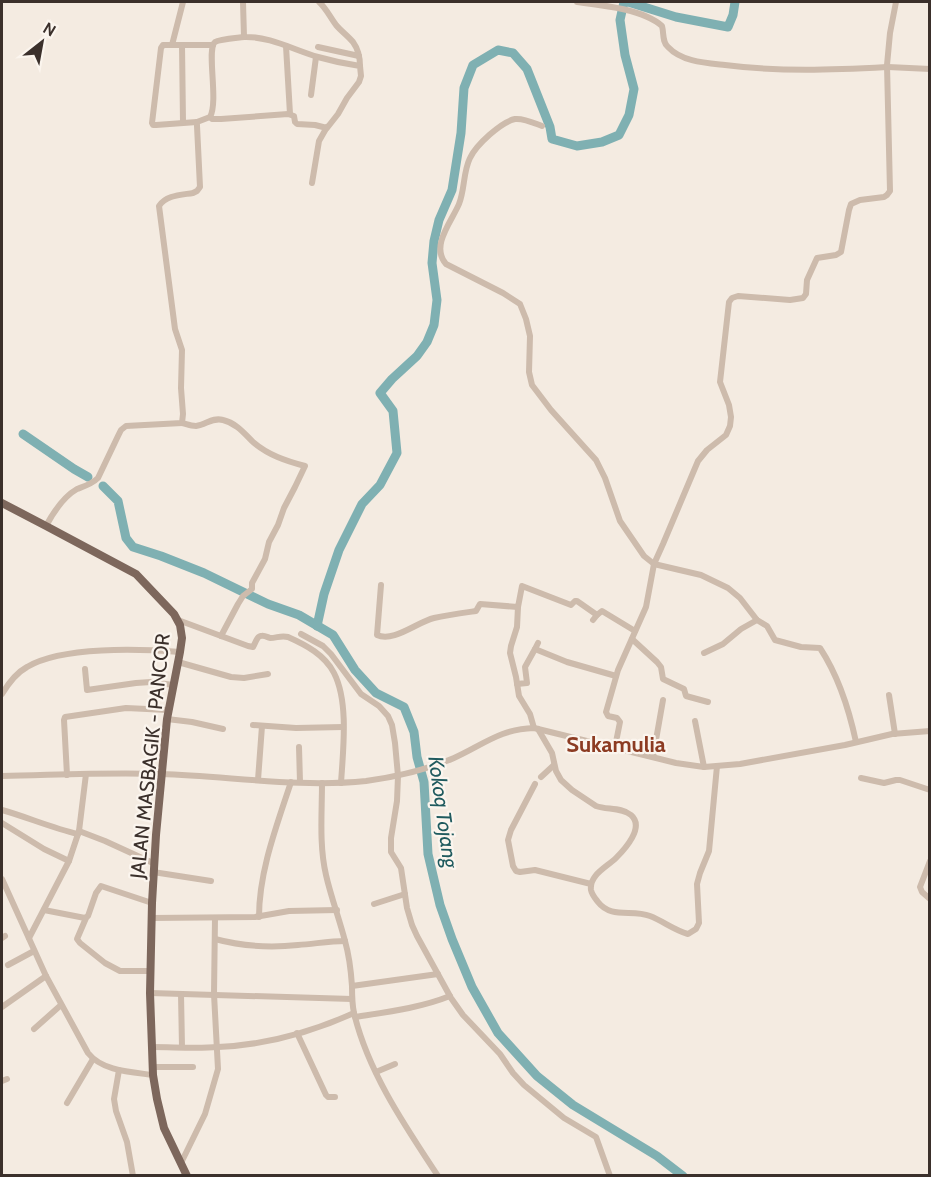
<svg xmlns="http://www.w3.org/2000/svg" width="931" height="1177" font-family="Cabin,sans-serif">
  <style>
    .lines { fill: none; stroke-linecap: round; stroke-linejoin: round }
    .river { stroke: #7fb0b2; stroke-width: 9 }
    .minor { stroke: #cdbbac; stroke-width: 6 }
    .major { stroke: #7d675c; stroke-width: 8 }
    .labels { text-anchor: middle; stroke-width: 4.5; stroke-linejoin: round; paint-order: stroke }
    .street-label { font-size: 20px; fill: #3b302b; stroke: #fbf5ee }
    .water-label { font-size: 21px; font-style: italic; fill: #1f5a5e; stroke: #fbf5ee }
    .quarter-label { font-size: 22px; font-weight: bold; fill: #8c3b22; stroke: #fbf5ee }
  </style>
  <rect width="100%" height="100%" fill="#f4ebe1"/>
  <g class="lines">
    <g class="river">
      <polyline points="628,2 676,17 728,27 733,15 735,2"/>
      <polyline points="23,434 74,469 88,477"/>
      <polyline points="103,486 118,501 126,538 133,547 161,556 204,573 268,604 299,615 333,635 355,670 376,693 404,707 414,732 417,757 424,782 428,854 440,905 452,939 472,987 498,1033 537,1076 573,1105 657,1156 683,1176"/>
      <polyline points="317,626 324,594 339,550 362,504 380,485 397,453 393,411 380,393 392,379 417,356 427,342 434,325 437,300 432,263 434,241 439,220 452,190 461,133 464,88 473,65 498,50 513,53 527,69 550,127 552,139 577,146 602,142 619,135 629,115 634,89 625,55 620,20 624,2"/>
    </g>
    <g class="minor">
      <polyline points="183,2 172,45 163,45 161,48 152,123 153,125 156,125 197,122"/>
      <path d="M319,2C326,8 330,17 336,25C341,31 348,36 353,42C358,49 360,58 360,66"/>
      <path d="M577,2C601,5 643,9 662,26C664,33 662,42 668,47C682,62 706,63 725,65C779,72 833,70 887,67"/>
      <polyline points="172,45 213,45"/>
      <polyline points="182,45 183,122"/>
      <polyline points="286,46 290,114"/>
      <polyline points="318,47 359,56"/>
      <polyline points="888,67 930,69"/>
      <polyline points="311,95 316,57"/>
      <path d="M210,117L212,119H221L288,114L294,116L295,122L297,124L315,125L327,128L338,114L347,98L359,82L361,76L360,66C346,64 332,61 318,57C294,50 269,36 244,37L243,2"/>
      <path d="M542,126C534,123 524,118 515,119C501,122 476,145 470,158C463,172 465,189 459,204C452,221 430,246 446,264L503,293L520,304L526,319L530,336L529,372L532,385L551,410L596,460L605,478L620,521L644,556L654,564L701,575L728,588L740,598L757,620L767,626L775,640L801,647L820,648C839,677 849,709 856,742"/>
      <polyline points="312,183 319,141 327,127"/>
      <path d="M182,423C186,424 191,426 196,426C206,425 212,417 223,420C236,423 244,433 253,442C268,455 286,461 305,466L295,487L284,508L278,525L269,542L265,559L252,583V589L243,596L238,604L221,636"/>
      <path d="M46,526C54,511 63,497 77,489C85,486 92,484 98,478L118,436L121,430L126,426L182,423L183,414L181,388L182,350L175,329L159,206C166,195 181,195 193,193L197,191L200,187L197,126V122L210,117C219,101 206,49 215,42C220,39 237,38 244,37"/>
      <path d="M381,585L377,635C393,643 417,622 434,618C447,615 462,613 476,611L480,604L518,607L522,586L571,605L575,601H577L597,615L593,620"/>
      <polyline points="518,607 517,627 511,646 510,653 516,677 519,696 530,714 534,728"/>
      <polyline points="597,615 602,611 635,631"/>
      <path d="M178,620L248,646L253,647C255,644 257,636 261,636C264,635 267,637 270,638C277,638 281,635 288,637C306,645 325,655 334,673C349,702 343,751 341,783"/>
      <polyline points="301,634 323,646 331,654 361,694 379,706 388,716 392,725 395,743 398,776 397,801 391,838 391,852 401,868 407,908 412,925 417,936 451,998 463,1015 500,1054 513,1073 524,1085 564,1118 596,1137 610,1176"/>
      <polyline points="632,639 657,662 661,667 663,679 684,689 686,696 708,702"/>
      <polyline points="538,643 535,649 567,662 616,676"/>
      <polyline points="704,653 723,644 741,629 757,620"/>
      <polyline points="178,662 231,677 244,678 268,674"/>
      <polyline points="85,669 87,690 136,683 151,682 173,685"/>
      <polyline points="517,684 527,683 525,667 535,649"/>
      <path d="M2,694C8,684 16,673 27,667C62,646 140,649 180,652"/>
      <polyline points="889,695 895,734"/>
      <polyline points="167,719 192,722 223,729"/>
      <polyline points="695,721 704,767"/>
      <polyline points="253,725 296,728 343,727"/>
      <path d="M538,729L552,753L556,771L561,780L572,790L596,806C607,810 621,807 631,815C645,827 625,849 616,858C607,867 589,875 591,890C592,895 595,898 598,902C611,919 632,909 650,916C663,921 674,930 688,934L696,929L699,923L697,884L700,873L709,851L717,766"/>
      <polyline points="299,747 300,782"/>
      <polyline points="615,747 620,722 617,718 608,716 606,712 618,670 646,607 654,564 663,544 698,461 707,450 726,435 730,426 731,417 729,405 720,382 729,302 732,298 738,296 790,300 803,298 806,294 807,280 817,258 836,255 841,252 849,210 851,204 860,200 884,197 887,195 890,191 887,65 890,33 896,2"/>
      <polyline points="653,757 663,700"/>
      <polyline points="67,775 64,720 65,717 126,708 168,710"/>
      <path d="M2,776C55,775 108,772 161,774C229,776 298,788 366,781C396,777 426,770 454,758C483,745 500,729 534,728L676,763L704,767L740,764L845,745L892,734L930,731"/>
      <polyline points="541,777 554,765"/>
      <polyline points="861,778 884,783 896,780 900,780 930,790"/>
      <polyline points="258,780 262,726"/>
      <path d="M322,783C322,813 319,845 326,875C331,897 339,918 345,941C349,955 351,971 352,986C352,995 352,1004 354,1013C368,1072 405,1126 438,1176"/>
      <polyline points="535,784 511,830 508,840 513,866 516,871 520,872 535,870 591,884"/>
      <path d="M2,810C27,817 52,828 78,834"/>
      <polyline points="2,823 44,849 69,861"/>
      <polyline points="79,831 105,841 153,863"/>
      <polyline points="930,861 920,887 922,892 930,899"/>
      <polyline points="153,872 211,881"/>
      <path d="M2,879L46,976L88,1053C102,1071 131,1072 153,1075"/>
      <polyline points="374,904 405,894"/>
      <polyline points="44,910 85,918 88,916 96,893 101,886 152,903"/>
      <path d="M259,917C259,871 277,825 291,782"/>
      <polyline points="86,918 77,939 80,943 105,963 120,971 150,971"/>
      <polyline points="152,918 255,917 289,911 337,910"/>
      <polyline points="2,938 5,936"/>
      <polyline points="29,938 69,861 79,831 86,774"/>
      <path d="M215,939C241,946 270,948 298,945C314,944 329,941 345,941"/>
      <polyline points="8,965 34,951"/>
      <polyline points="352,986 438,974"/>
      <polyline points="150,993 352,999"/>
      <polyline points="181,994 182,1047"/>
      <polyline points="2,1007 46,976"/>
      <path d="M355,1017C387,1012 420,1008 450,996"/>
      <polyline points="34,1029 61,1005"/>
      <polyline points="297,1033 326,1095 328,1097 335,1097"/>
      <path d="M152,1047C174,1047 196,1049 218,1047C264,1045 312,1032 354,1013"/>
      <polyline points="153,1067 193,1067"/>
      <polyline points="119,1070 114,1099 116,1111 127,1142 133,1176"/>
      <polyline points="376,1072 395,1064"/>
      <polyline points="2,1081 7,1079"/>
      <polyline points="67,1103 93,1059"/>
      <polyline points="181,1163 205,1114 218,1069 214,994 215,918"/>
    </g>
    <polyline class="major" points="2,503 46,526 136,574 174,614 180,625 182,638 180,652 167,719 156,835 152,903 150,993 153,1075 157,1099 164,1128 187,1176"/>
  </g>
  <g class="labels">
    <g class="street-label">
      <text transform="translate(150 756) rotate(-84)" y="7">JALAN MASBAGIK - PANCOR</text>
    </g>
    <g class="water-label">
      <text transform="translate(443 812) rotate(82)" y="7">Kokoq Tojang</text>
    </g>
    <g class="quarter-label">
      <text x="616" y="752">Sukamulia</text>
    </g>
  </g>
  <rect width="931" height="1177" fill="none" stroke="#3b302b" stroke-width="6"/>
  <g transform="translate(42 42) rotate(31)" stroke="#fbf5ee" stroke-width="4.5" paint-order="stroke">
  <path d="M0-4.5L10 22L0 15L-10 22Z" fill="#3b302b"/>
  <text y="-9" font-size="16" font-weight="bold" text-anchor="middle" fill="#3b302b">N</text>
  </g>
</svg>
